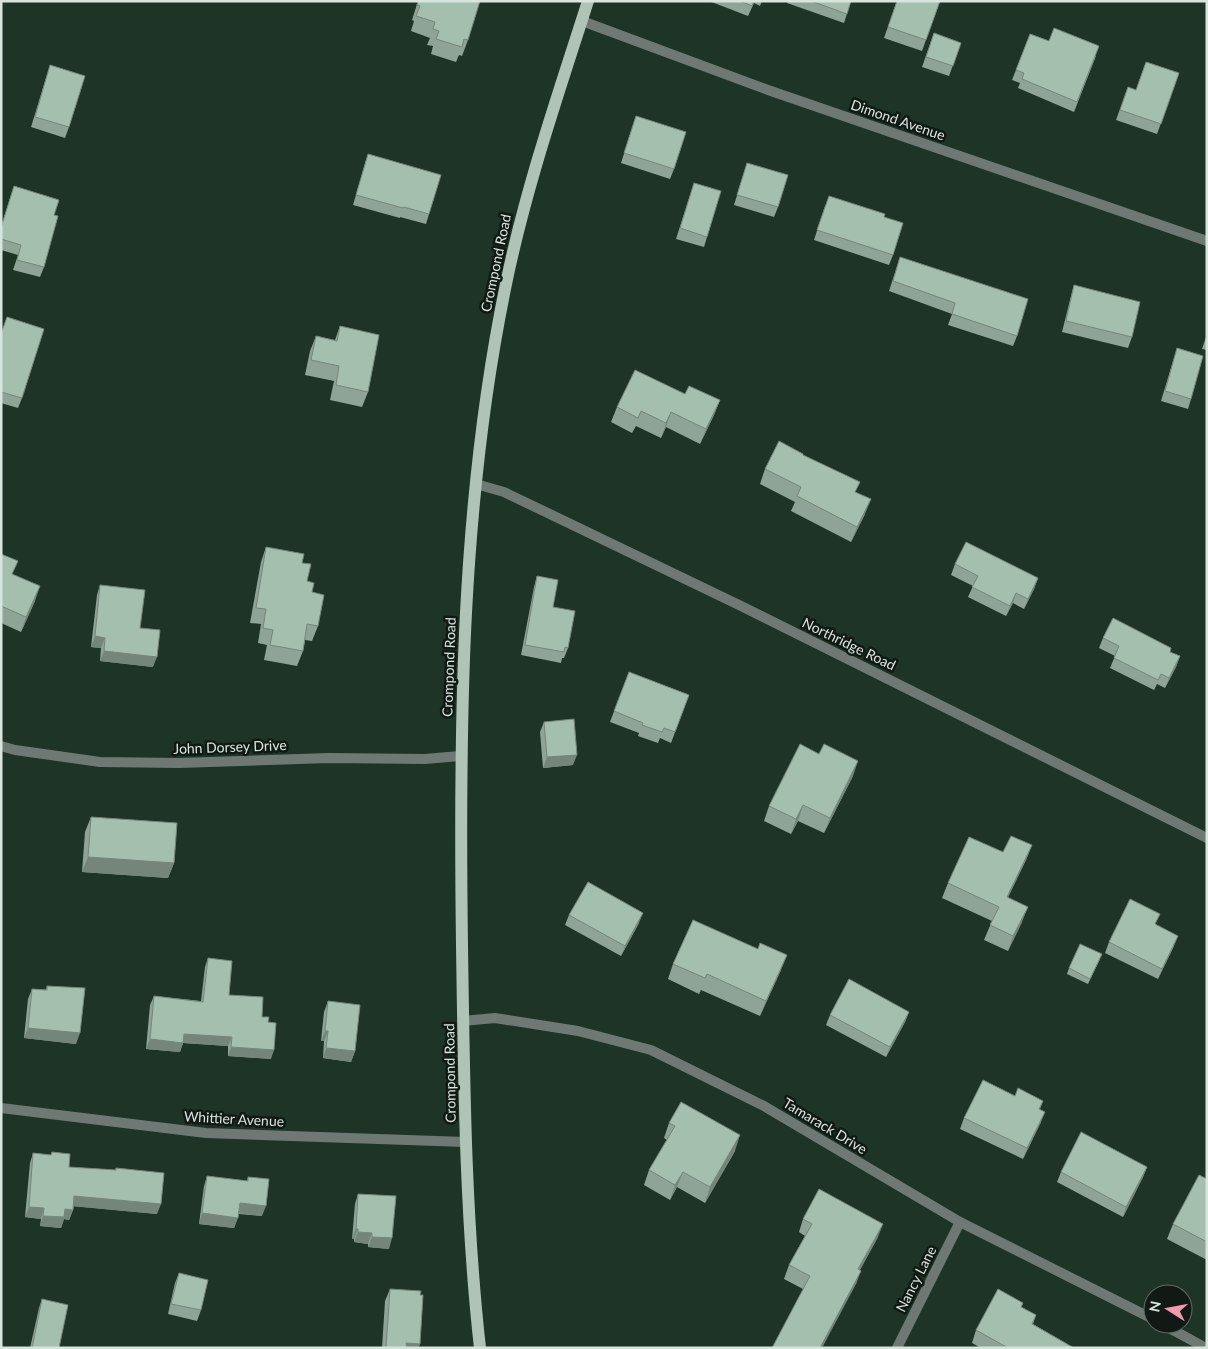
<svg xmlns="http://www.w3.org/2000/svg" width="1208" height="1349" font-family="Lato,sans-serif">
  <style>
    .lines { fill: none; stroke-linecap: round; stroke-linejoin: round }
    .minor { stroke: #6f7973; stroke-width: 10 }
    .primary { stroke: #afc4b6; stroke-width: 12 }
    .wall { fill: #8ea496 }
    .shaded-wall { fill: #74867a }
    .building { fill: #a5bfaf; stroke: #74867a }
    .labels { text-anchor: middle; stroke-width: 5; stroke-linejoin: round; paint-order: stroke }
    .street-label { font-size: 14px; fill: #d8e5dd; stroke: #101913 }
  </style>
  <rect width="100%" height="100%" fill="#1e3427"/>
  <g class="lines">
    <g class="minor">
      <polyline points="582,21 768,90 1207,241"/>
      <polyline points="476,484 504,492 737,604 1207,838"/>
      <polyline points="1,746 15,750 100,762 179,763 329,758 425,759 460,756"/>
      <polyline points="463,1021 495,1018 578,1031 651,1050 764,1106 960,1222 1153,1319"/>
      <polyline points="1,1108 206,1133 466,1142"/>
      <polyline points="1162,1324 1206,1348"/>
      <polyline points="897,1348 960,1222"/>
    </g>
    <path class="primary" d="M480,1348C465,1214 464,1079 462,945C459,723 461,501 506,284C526,187 558,95 588,1"/>
  </g>
  <g class="wall">
    <polygon points="418,1 468,40 462,56 459,55 456,62 431,54 433,46 427,45 430,38 411,31 414,21 412,20"/>
    <polygon points="709,1 762,1 760,6 754,3 748,16"/>
    <polygon points="788,1 851,1 844,23 787,3"/>
    <polygon points="897,1 940,1 922,51 884,38"/>
    <polygon points="934,33 961,43 949,76 922,67"/>
    <polygon points="1030,34 1049,41 1096,56 1074,112 1018,88 1020,83 1012,80"/>
    <polygon points="50,65 69,127 65,138 31,127"/>
    <polygon points="1179,73 1157,134 1116,120 1128,87 1136,90"/>
    <polygon points="636,116 674,169 670,179 621,163"/>
    <polygon points="368,154 429,214 426,224 400,217 400,218 353,205"/>
    <polygon points="747,163 778,207 774,217 734,205"/>
    <polygon points="694,183 707,237 704,247 676,239"/>
    <polygon points="14,186 54,215 44,267 40,277 13,270 18,255 1,250 1,226"/>
    <polygon points="825,206 884,217 893,255 889,265 814,240"/>
    <polygon points="900,257 1017,336 1013,346 948,325 952,314 889,291"/>
    <polygon points="1074,285 1132,337 1128,348 1062,332 1071,296"/>
    <polygon points="7,317 22,398 18,408 1,403 1,333"/>
    <polygon points="340,326 368,392 362,407 330,400 334,381 305,375 310,351 316,336 335,340"/>
    <polygon points="1207,334 1207,350 1202,349"/>
    <polygon points="1177,348 1191,399 1188,409 1161,401"/>
    <polygon points="685,394 720,400 714,415 700,444 666,427 661,438 636,426 632,433 611,422 617,407"/>
    <polygon points="803,455 856,493 865,514 851,542 791,511 795,502 760,484 765,469"/>
    <polygon points="266,547 302,563 307,581 312,592 318,626 312,641 305,640 303,651 297,666 264,660 267,645 258,643 261,624 250,623 261,562"/>
    <polygon points="1,554 13,575 35,601 21,632 1,623"/>
    <polygon points="955,564 1038,578 1034,589 1024,609 1013,603 1006,616 968,597 973,586 951,575"/>
    <polygon points="537,576 553,607 568,648 564,658 562,658 561,663 521,655 534,587"/>
    <polygon points="100,585 140,628 153,667 100,661 101,648 91,647 97,595"/>
    <polygon points="1103,638 1180,656 1176,667 1165,688 1157,684 1154,690 1110,668 1115,656 1099,648"/>
    <polygon points="629,672 689,695 671,743 660,738 658,743 638,736 639,733 610,722"/>
    <polygon points="544,722 573,765 543,768 540,732"/>
    <polygon points="853,776 824,833 798,821 791,834 764,821 769,806"/>
    <polygon points="91,817 174,863 168,878 82,872 85,832"/>
    <polygon points="1032,845 1026,860 1008,897 1022,922 1008,951 984,940 992,921 942,898 948,883 1003,852"/>
    <polygon points="569,915 639,923 621,956 565,925"/>
    <polygon points="1156,925 1174,946 1158,979 1105,953 1109,942"/>
    <polygon points="208,958 229,995 268,1022 271,1059 228,1056 228,1046 183,1043 180,1052 146,1049 150,1005 154,996 201,1001 205,967"/>
    <polygon points="1100,959 1088,984 1067,974 1069,968"/>
    <polygon points="673,964 781,970 760,1016 701,990 699,994 668,979"/>
    <polygon points="47,986 76,1044 24,1038 28,999 32,989 46,990"/>
    <polygon points="328,1001 355,1051 351,1062 323,1058 324,1041 321,1041 324,1012"/>
    <polygon points="909,1012 905,1022 886,1057 826,1025 830,1015"/>
    <polygon points="1015,1096 1043,1101 1040,1109 1041,1122 1023,1159 960,1129 964,1118"/>
    <polygon points="669,1123 735,1151 705,1203 677,1187 670,1200 644,1185 649,1170 667,1140 664,1138"/>
    <polygon points="52,1152 69,1167 115,1170 116,1168 157,1214 73,1206 73,1210 69,1220 64,1219 61,1228 40,1226 41,1219 25,1217 30,1163 33,1153 51,1155"/>
    <polygon points="1147,1167 1143,1177 1123,1217 1057,1182 1061,1172"/>
    <polygon points="207,1176 247,1181 248,1177 262,1216 239,1214 234,1228 199,1224 204,1186"/>
    <polygon points="1207,1179 1207,1260 1167,1239 1173,1224"/>
    <polygon points="358,1194 389,1249 368,1247 368,1244 354,1242 354,1239 352,1239 355,1204"/>
    <polygon points="803,1219 878,1237 860,1270 856,1284 803,1289 784,1279 789,1265 805,1236 799,1232"/>
    <polygon points="179,1273 201,1310 197,1321 168,1314 175,1283"/>
    <polygon points="390,1289 420,1344 418,1348 382,1348 385,1301"/>
    <polygon points="42,1299 59,1348 30,1348 39,1308"/>
    <polygon points="1023,1303 1021,1307 1036,1315 1033,1324 1074,1348 981,1348 972,1343 976,1330"/>
  </g>
  <g class="shaded-wall">
    <polygon points="720,400 714,415 700,444 706,429"/>
    <polygon points="671,412 666,427 661,438 666,423"/>
    <polygon points="871,499 865,514 851,542 857,527"/>
    <polygon points="1038,578 1034,589 1024,609 1028,599"/>
    <polygon points="40,586 35,601 21,632 26,617"/>
    <polygon points="1016,593 1013,603 1006,616 1010,606"/>
    <polygon points="95,636 105,638 101,648 91,647"/>
    <polygon points="104,651 157,657 153,667 100,661"/>
    <polygon points="1180,656 1176,667 1165,688 1169,678"/>
    <polygon points="577,755 573,765 543,768 547,757"/>
    <polygon points="858,761 853,776 824,833 830,818"/>
    <polygon points="803,805 798,821 791,834 796,819"/>
    <polygon points="1032,845 1026,860 1001,912 1007,897"/>
    <polygon points="88,857 174,863 168,878 82,872"/>
    <polygon points="1028,907 1022,922 1008,951 1013,936"/>
    <polygon points="643,913 639,923 621,956 625,946"/>
    <polygon points="1178,936 1174,946 1158,979 1162,969"/>
    <polygon points="787,955 781,970 760,1016 766,1001"/>
    <polygon points="909,1012 905,1022 886,1057 890,1047"/>
    <polygon points="28,1028 80,1033 76,1044 24,1038"/>
    <polygon points="325,1031 328,1031 324,1041 321,1041"/>
    <polygon points="184,1034 232,1037 228,1046 183,1043 180,1052 146,1049 150,1039"/>
    <polygon points="231,1047 274,1050 271,1059 228,1056"/>
    <polygon points="326,1048 355,1051 351,1062 323,1058"/>
    <polygon points="1045,1112 1041,1122 1023,1159 1027,1148"/>
    <polygon points="740,1135 735,1151 705,1203 710,1187"/>
    <polygon points="1147,1167 1143,1177 1123,1217 1126,1207"/>
    <polygon points="683,1172 677,1187 670,1200 675,1185"/>
    <polygon points="74,1196 161,1204 157,1214 70,1206"/>
    <polygon points="240,1203 266,1206 262,1216 236,1213"/>
    <polygon points="29,1207 44,1208 41,1219 25,1217"/>
    <polygon points="65,1209 73,1210 69,1220 64,1219 61,1228 40,1226 43,1216"/>
    <polygon points="202,1213 238,1218 234,1228 199,1224"/>
    <polygon points="883,1224 878,1237 853,1282 858,1269"/>
    <polygon points="356,1229 358,1229 354,1239 352,1239"/>
    <polygon points="358,1232 372,1233 368,1244 354,1242"/>
    <polygon points="372,1237 392,1238 389,1249 368,1247"/>
    <polygon points="861,1271 856,1284 822,1348 820,1348"/>
    <polygon points="406,1343 420,1344 418,1348 405,1348"/>
  </g>
  <g class="building">
    <polygon points="418,1 480,1 468,40 464,39 462,47 436,39 439,31 433,29 435,22 416,16 420,6 417,5"/>
    <polygon points="740,1 754,1 752,6"/>
    <polygon points="811,1 851,1 847,14"/>
    <polygon points="897,1 940,1 926,40 888,27"/>
    <polygon points="1054,28 1099,46 1077,102 1022,79 1024,73 1016,70 1030,34 1049,41"/>
    <polygon points="934,33 961,43 953,66 926,57"/>
    <polygon points="1146,62 1179,73 1161,124 1120,110 1128,87 1136,90"/>
    <polygon points="50,65 85,76 69,127 35,117"/>
    <polygon points="636,116 686,132 674,169 624,153"/>
    <polygon points="368,154 441,175 429,214 404,207 403,208 356,195"/>
    <polygon points="747,163 788,175 778,207 737,195"/>
    <polygon points="694,183 721,191 707,237 680,228"/>
    <polygon points="14,186 59,200 54,215 58,216 44,267 17,260 21,245 1,239 1,228"/>
    <polygon points="829,196 885,214 884,217 903,223 893,255 817,230"/>
    <polygon points="900,257 1028,299 1017,336 952,314 955,303 893,281"/>
    <polygon points="1074,285 1140,302 1132,337 1066,321"/>
    <polygon points="7,317 44,329 22,398 1,392 1,334"/>
    <polygon points="340,326 379,335 368,392 336,385 339,366 311,360 316,336 337,341"/>
    <polygon points="1177,348 1203,356 1191,399 1165,391"/>
    <polygon points="635,370 685,394 689,386 720,400 706,429 671,412 666,423 641,411 638,418 617,407"/>
    <polygon points="779,441 803,454 803,455 860,482 855,492 871,499 857,527 797,496 801,487 765,469"/>
    <polygon points="966,542 1038,578 1028,599 1016,593 1010,606 972,587 978,576 955,564"/>
    <polygon points="266,547 304,554 302,563 311,564 307,581 314,583 312,592 324,595 318,626 307,624 303,651 270,645 273,630 263,628 266,609 256,608"/>
    <polygon points="1,554 18,561 12,574 40,586 26,617 1,606"/>
    <polygon points="537,576 558,580 553,607 575,611 568,648 565,647 564,652 525,645"/>
    <polygon points="100,585 145,590 140,628 160,630 157,657 104,651 105,638 95,636"/>
    <polygon points="1113,618 1171,648 1170,652 1180,656 1169,678 1161,674 1158,680 1114,658 1119,646 1103,638"/>
    <polygon points="629,672 689,695 675,732 664,728 662,732 642,725 643,723 614,711"/>
    <polygon points="574,719 577,755 547,757 544,722"/>
    <polygon points="800,744 819,754 824,744 858,761 830,818 803,805 796,819 769,806"/>
    <polygon points="91,817 177,823 174,863 88,857"/>
    <polygon points="1011,836 1032,845 1007,897 1028,907 1013,936 990,925 999,907 948,883 969,837 1003,852"/>
    <polygon points="588,882 643,913 625,946 569,915"/>
    <polygon points="1130,899 1160,914 1155,924 1178,936 1162,969 1109,942"/>
    <polygon points="693,920 758,949 760,943 787,955 766,1001 707,974 705,978 673,964"/>
    <polygon points="1080,944 1102,954 1090,979 1069,968"/>
    <polygon points="208,958 232,961 229,995 263,997 262,1017 269,1017 268,1022 276,1023 274,1050 231,1047 232,1037 184,1034 183,1043 150,1039 154,996 203,1002"/>
    <polygon points="849,979 909,1012 890,1047 830,1015"/>
    <polygon points="47,986 85,988 80,1033 28,1028 32,989 47,990"/>
    <polygon points="328,1001 360,1005 355,1051 326,1048 328,1031 325,1031"/>
    <polygon points="983,1080 1015,1096 1018,1088 1043,1101 1039,1109 1045,1112 1027,1148 964,1118"/>
    <polygon points="681,1102 740,1135 710,1187 683,1172 675,1185 649,1170 675,1126 669,1123"/>
    <polygon points="1081,1132 1147,1167 1126,1207 1061,1172"/>
    <polygon points="52,1152 70,1154 69,1167 116,1170 116,1168 164,1173 161,1204 74,1196 73,1210 65,1209 64,1217 43,1216 44,1208 29,1207 33,1153 51,1155"/>
    <polygon points="1199,1175 1207,1179 1207,1242 1173,1224"/>
    <polygon points="207,1176 248,1181 248,1177 269,1179 266,1206 240,1203 238,1218 202,1213"/>
    <polygon points="819,1189 883,1224 858,1269 861,1271 820,1348 772,1348 810,1276 789,1265 812,1224 803,1219"/>
    <polygon points="358,1194 396,1196 392,1238 372,1237 372,1233 358,1232 358,1229 356,1229"/>
    <polygon points="179,1273 208,1280 201,1310 171,1304"/>
    <polygon points="390,1289 421,1291 420,1295 423,1295 420,1344 406,1343 407,1348 386,1348"/>
    <polygon points="998,1289 1023,1303 1021,1307 1036,1315 1032,1324 1074,1348 1008,1348 976,1330"/>
    <polygon points="42,1299 68,1305 59,1348 32,1348"/>
  </g>
  <g class="labels">
    <g class="street-label">
      <text transform="translate(898 120) rotate(19)" y="5">Dimond Avenue</text>
      <text transform="translate(496 263) rotate(-78)" y="5">Crompond Road</text>
      <text transform="translate(849 644) rotate(26)" y="5">Northridge Road</text>
      <text transform="translate(449 667) rotate(-88)" y="5">Crompond Road</text>
      <text transform="translate(230 747) rotate(-2)" y="5">John Dorsey Drive</text>
      <text transform="translate(450 1073) rotate(-91)" y="5">Crompond Road</text>
      <text transform="translate(234 1119) rotate(3)" y="5">Whittier Avenue</text>
      <text transform="translate(825 1126) rotate(31)" y="5">Tamarack Drive</text>
      <text transform="translate(916 1279) rotate(-63)" y="5">Nancy Lane</text>
    </g>
  </g>
  <rect width="1208" height="1349" fill="none" stroke="#d8e5dd" stroke-width="5"/>
  <g transform="translate(1168 1309) rotate(281)"><circle r="24" fill="#101913" stroke="#606b64"/>
  <path d="M0-4L9 19L0 12L-9 19Z" fill="#f39aab"/>
  <text y="-8" font-size="14" font-weight="bold" text-anchor="middle" fill="#d8e5dd">N</text>
  </g>
</svg>
